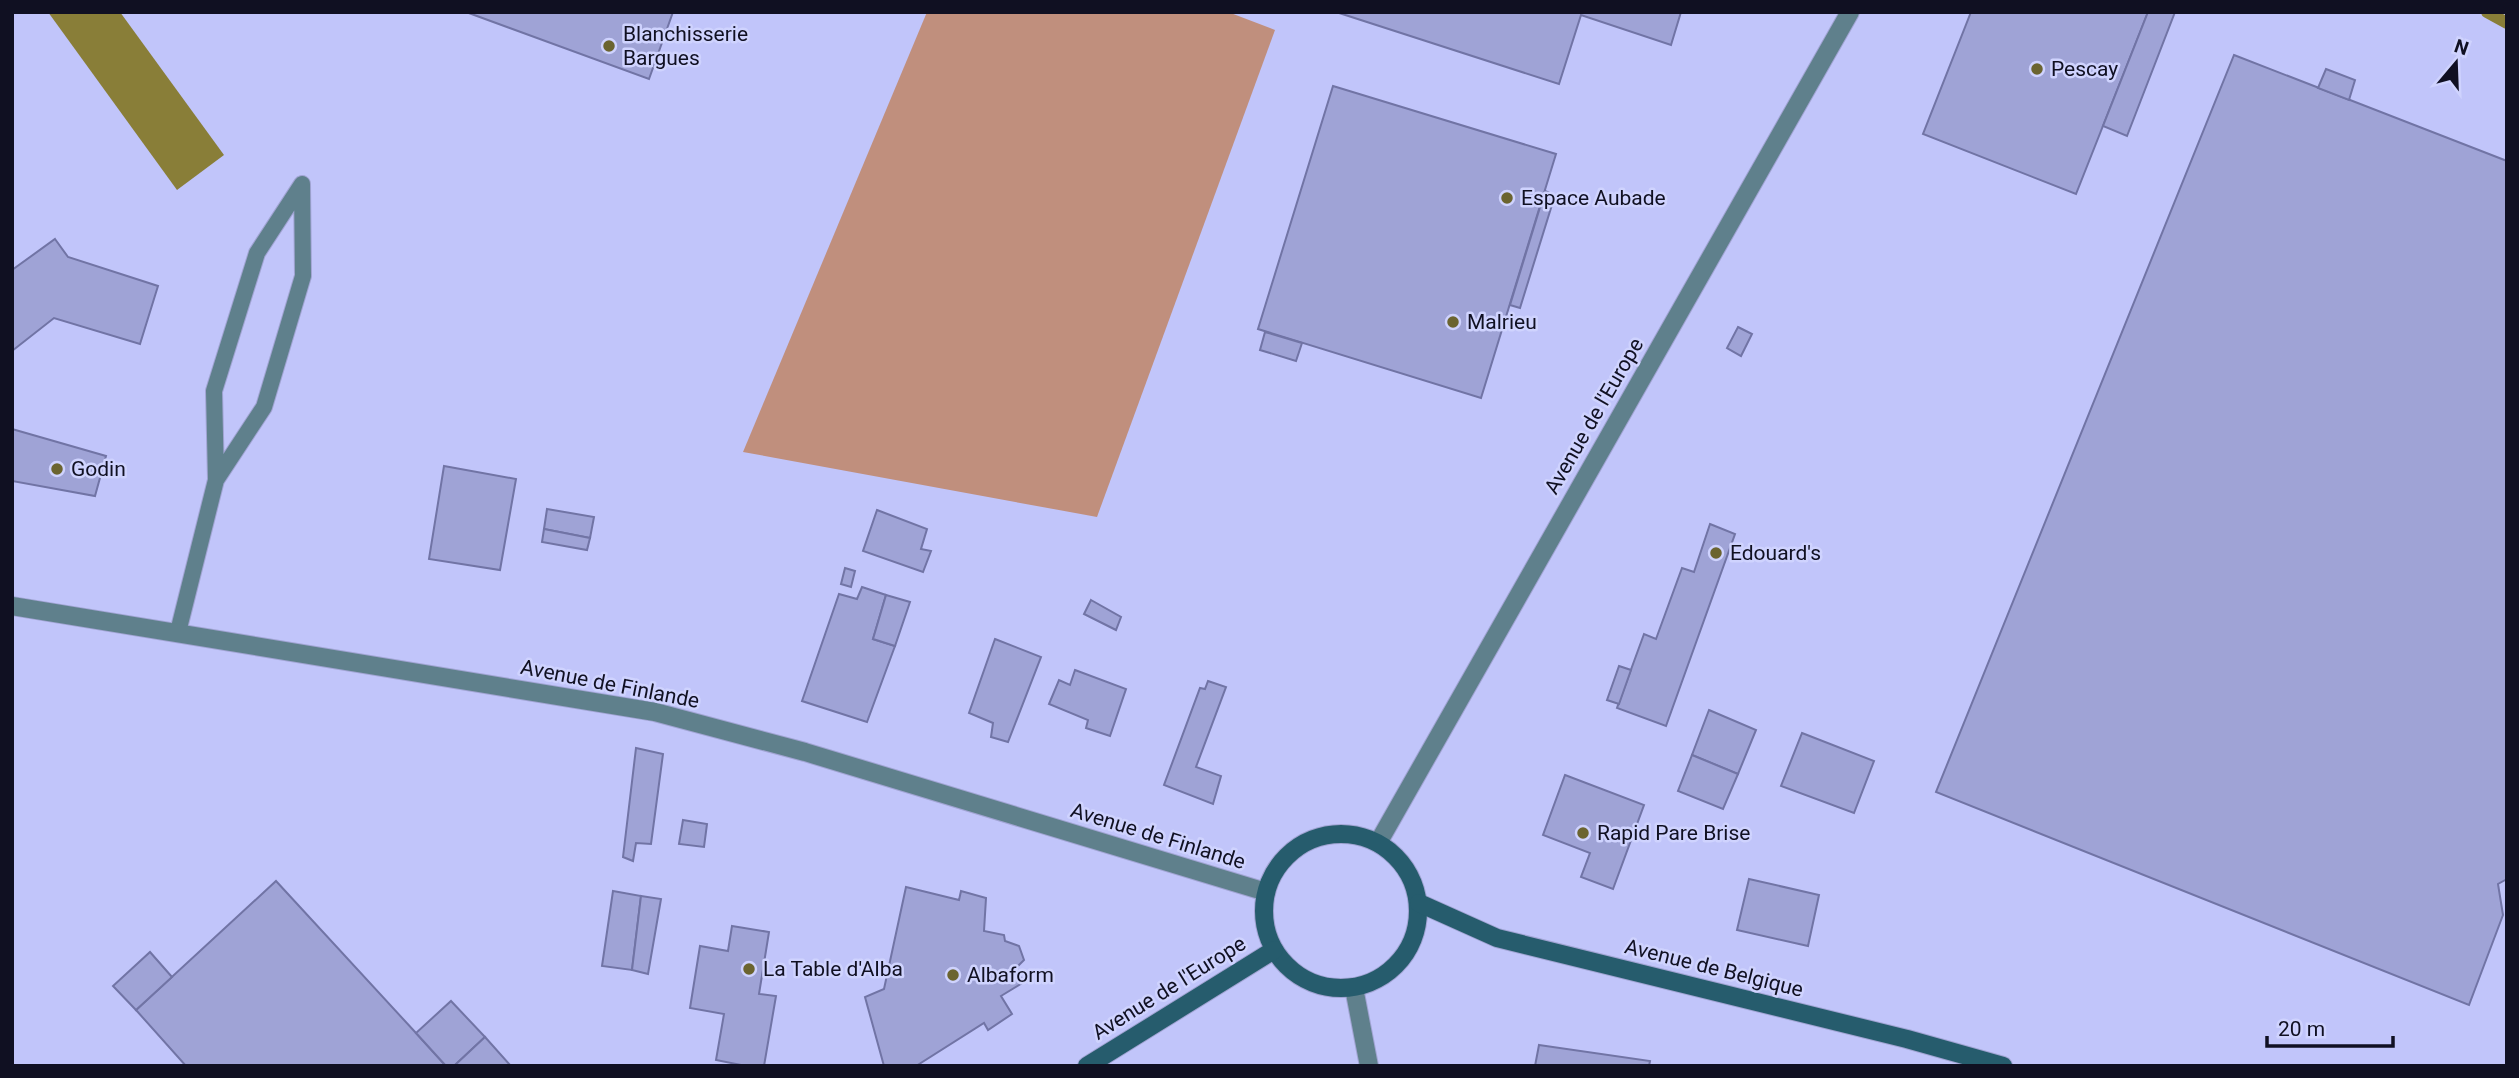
<svg xmlns="http://www.w3.org/2000/svg" width="2519" height="1078" font-family="Roboto,sans-serif">
  <style>
    .green { fill: #c08f7d }
    .water { fill: #897e38 }
    .lines { fill: none; stroke-linecap: round; stroke-linejoin: round }
    .stream { stroke: #897e38; stroke-width: 12 }
    .building { fill: #9fa3d6; stroke: #7174a5; stroke-width: 2 }
    .lane-casing { stroke: #a1a4d3; stroke-width: 18 }
    .street-casing { stroke: #a1a4d3; stroke-width: 20 }
    .secondary-casing { stroke: #a1a4d3; stroke-width: 20 }
    .lane { stroke: #5f808c; stroke-width: 16 }
    .street { stroke: #5f808c; stroke-width: 18 }
    .secondary { stroke: #265c6d; stroke-width: 18 }
    .poi-dot { fill: #6b6430; stroke: #cfd3fe; stroke-width: 2.5 }
    .labels { text-anchor: middle; stroke-width: 5; stroke-linejoin: round; paint-order: stroke }
    .poi-label { font-size: 21px; fill: #101022; stroke: #cfd3fe; text-anchor: start }
    .street-label { font-size: 21px; fill: #101022; stroke: #cfd3fe }
  </style>
  <rect width="100%" height="100%" fill="#c1c5fa"/>
  <polygon class="green" points="927,12 1228,12 1275,30 1097,517 743,452"/>
  <polygon class="water" points="48,12 120,12 224,155 177,190"/>
  <g class="lines">
    <polyline class="stream" points="2487,12 2507,23"/>
  </g>
  <g class="building">
    <polygon points="466,12 673,12 649,79"/>
    <polygon points="1336,12 1681,12 1671,45 1581,15 1559,84"/>
    <polygon points="1971,12 2148,12 2076,194 1923,134"/>
    <polygon points="2148,12 2175,12 2127,136 2103,126"/>
    <polygon points="2234,55 2507,161 2507,879 2498,884 2503,915 2469,1005 1936,792"/>
    <polygon points="2326,69 2355,80 2349,100 2318,88"/>
    <polygon points="1333,86 1556,154 1481,398 1258,329"/>
    <polygon points="1545,191 1555,195 1520,308 1510,305"/>
    <polygon points="55,239 68,257 158,286 140,344 54,318 12,351 12,270"/>
    <polygon points="1738,327 1752,334 1741,356 1727,348"/>
    <polygon points="1265,332 1302,343 1296,361 1260,350"/>
    <polygon points="12,429 106,456 95,496 12,481"/>
    <polygon points="444,466 516,479 500,570 429,559"/>
    <polygon points="547,509 594,517 590,538 544,529"/>
    <polygon points="877,510 927,529 921,549 931,551 923,572 863,551"/>
    <polygon points="1710,524 1735,534 1666,726 1617,708 1644,634 1656,639 1682,568 1694,572"/>
    <polygon points="544,529 590,538 587,550 542,542"/>
    <polygon points="845,568 855,571 851,587 841,584"/>
    <polygon points="862,587 886,595 873,639 895,646 867,722 802,701 839,594 857,599"/>
    <polygon points="886,595 910,602 895,646 873,639"/>
    <polygon points="1091,600 1121,617 1116,630 1084,614"/>
    <polygon points="995,639 1041,657 1008,742 991,737 993,723 969,713"/>
    <polygon points="1619,666 1631,670 1619,704 1607,700"/>
    <polygon points="1075,670 1126,689 1110,736 1086,728 1088,720 1049,704 1059,680 1070,685"/>
    <polygon points="1208,681 1226,687 1196,767 1221,776 1213,804 1164,785 1200,688 1205,689"/>
    <polygon points="1709,710 1756,730 1738,774 1692,755"/>
    <polygon points="1802,733 1874,761 1854,813 1781,786"/>
    <polygon points="636,748 663,754 651,844 636,843 633,861 623,857"/>
    <polygon points="1692,755 1738,774 1723,809 1678,791"/>
    <polygon points="1565,775 1644,805 1613,889 1581,877 1590,853 1543,835"/>
    <polygon points="683,820 707,824 704,847 679,844"/>
    <polygon points="1749,879 1819,895 1808,946 1737,930"/>
    <polygon points="276,881 416,1033 446,1066 186,1066 136,1010"/>
    <polygon points="906,887 959,900 961,891 986,898 984,931 1004,935 1005,941 1019,946 1024,960 1017,967 1018,973 1024,982 1001,996 1012,1014 988,1030 984,1023 916,1066 884,1066 865,997 884,989"/>
    <polygon points="613,891 641,896 632,970 602,966"/>
    <polygon points="641,896 661,899 648,974 632,970"/>
    <polygon points="732,926 769,932 759,994 776,996 764,1066 746,1066 716,1060 724,1014 690,1008 700,946 728,951"/>
    <polygon points="150,952 172,977 136,1010 113,986"/>
    <polygon points="451,1001 485,1037 454,1066 446,1066 416,1033"/>
    <polygon points="485,1037 511,1066 454,1066"/>
    <polygon points="1539,1045 1650,1061 1649,1066 1535,1066"/>
  </g>
  <g class="lines">
    <g class="lane-casing">
      <polyline id="lane" points="178,632 216,480 214,391 257,253 302,184 303,276 264,407 216,480"/>
    </g>
    <g class="street-casing">
      <g id="street">
        <polyline points="12,606 655,712 805,752 1266,892"/>
        <polyline points="1378,843 1850,12"/>
        <polyline points="1354,988 1369,1066"/>
      </g>
    </g>
    <g class="secondary-casing">
      <g id="secondary">
        <circle cx="1341" cy="911" r="77"/>
        <polyline points="1419,903 1497,938 1907,1039 2003,1066"/>
        <polyline points="1087,1066 1274,950"/>
      </g>
    </g>
    <use href="#lane" class="lane"/>
    <use href="#street" class="street"/>
    <use href="#secondary" class="secondary"/>
  </g>
  <g class="poi-dot">
    <circle cx="609" cy="46" r="7"/>
    <circle cx="2037" cy="69" r="7"/>
    <circle cx="1507" cy="198" r="7"/>
    <circle cx="1453" cy="322" r="7"/>
    <circle cx="57" cy="469" r="7"/>
    <circle cx="1716" cy="553" r="7"/>
    <circle cx="1583" cy="833" r="7"/>
    <circle cx="749" cy="969" r="7"/>
    <circle cx="953" cy="975" r="7"/>
  </g>
  <g class="labels">
    <g class="poi-label">
      <text x="623" y="41">Blanchisserie<tspan x="623" dy="24">Bargues</tspan></text>
      <text x="2051" y="76">Pescay</text>
      <text x="1521" y="205">Espace Aubade</text>
      <text x="1467" y="329">Malrieu</text>
      <text x="71" y="476">Godin</text>
      <text x="1730" y="560">Edouard's</text>
      <text x="1597" y="840">Rapid Pare Brise</text>
      <text x="763" y="976">La Table d'Alba</text>
      <text x="967" y="982">Albaform</text>
    </g>
    <g class="street-label">
      <text transform="translate(1594 416) rotate(-60)" y="7">Avenue de l'Europe</text>
      <text transform="translate(610 684) rotate(11)" y="7">Avenue de Finlande</text>
      <text transform="translate(1158 836) rotate(17)" y="7">Avenue de Finlande</text>
      <text transform="translate(1714 968) rotate(14)" y="7">Avenue de Belgique</text>
      <text transform="translate(1169 988) rotate(-32)" y="7">Avenue de l'Europe</text>
    </g>
  </g>
  <rect width="2519" height="1078" fill="none" stroke="#101022" stroke-width="28"/>
  <g transform="translate(2456 63) rotate(19)" stroke="#cfd3fe" stroke-width="5" paint-order="stroke">
  <path d="M0-5L12 26L0 18L-12 26Z" fill="#101022"/>
  <text y="-10" font-size="19" font-weight="bold" text-anchor="middle" fill="#101022">N</text>
  </g>
  <path d="M2267 1036v10h126v-10" fill="none" stroke="#101022" stroke-width="3.5"/>
  <text x="2278" y="1036" font-size="21" fill="#101022" stroke="#cfd3fe" stroke-width="5" paint-order="stroke">20 m</text>
</svg>
